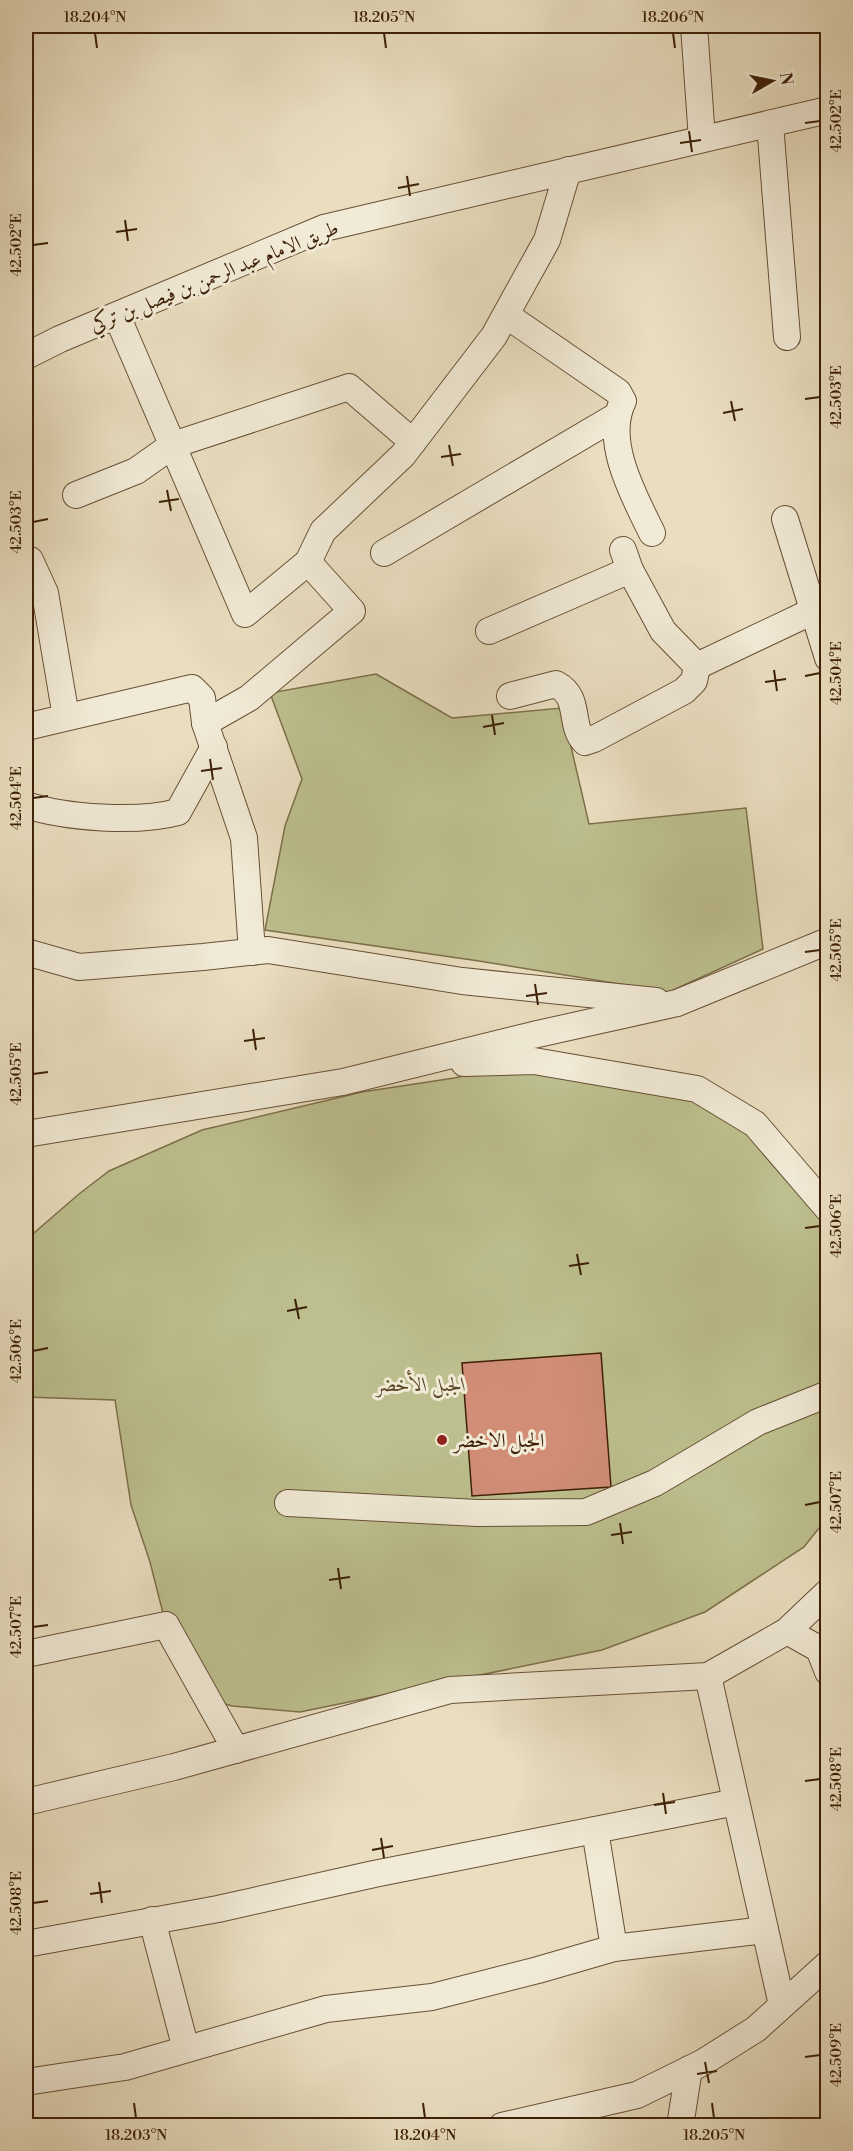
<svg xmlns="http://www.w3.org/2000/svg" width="853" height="2151" font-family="'Libre Bodoni',Amiri,serif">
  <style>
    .green { fill: #bdbf8e; stroke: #7d704a; stroke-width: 1.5 }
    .building { fill: #d18d76; stroke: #3d2007; stroke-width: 1.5 }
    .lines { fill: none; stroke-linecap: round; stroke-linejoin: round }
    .minor-casing { stroke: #685035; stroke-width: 28 }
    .minor { stroke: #f1ead6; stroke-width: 26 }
    .ticks { fill: none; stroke: #3d2007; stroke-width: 2 }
    .poi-dot { fill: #8f2418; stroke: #f1ead6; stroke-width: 2 }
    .labels { text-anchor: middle; stroke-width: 6; stroke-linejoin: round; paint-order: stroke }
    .street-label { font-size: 20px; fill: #3d2007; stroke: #f1ead6 }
    .park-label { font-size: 20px; font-style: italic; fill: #5d4829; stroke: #f1ead6 }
    .poi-label { font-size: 20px; fill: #3d2007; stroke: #f1ead6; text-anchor: start }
    .neatline { fill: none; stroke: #3d2007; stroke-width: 2 }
    .ticks-label { font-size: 15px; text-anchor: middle; fill: #3d2007 }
  </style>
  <rect width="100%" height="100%" fill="#e9dec0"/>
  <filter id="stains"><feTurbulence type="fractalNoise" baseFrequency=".00333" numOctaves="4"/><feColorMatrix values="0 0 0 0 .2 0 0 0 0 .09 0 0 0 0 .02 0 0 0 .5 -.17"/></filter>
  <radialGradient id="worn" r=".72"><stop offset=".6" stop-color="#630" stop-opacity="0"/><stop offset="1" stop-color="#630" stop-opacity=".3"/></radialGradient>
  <g class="green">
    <polygon points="376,674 452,718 562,708 589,824 746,808 763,949 669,992 479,961 265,930 285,826 302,779 270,693"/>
    <polygon points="534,1061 697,1089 755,1124 827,1209 827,1518 804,1547 705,1612 602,1650 300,1712 232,1706 206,1698 166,1625 150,1562 131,1505 115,1400 26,1397 26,1248 34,1233 79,1194 109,1171 202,1130 362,1092 454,1078"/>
  </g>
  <polygon class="building" points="601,1353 611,1487 472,1496 462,1363"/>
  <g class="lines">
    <g class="minor-casing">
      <g id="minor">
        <polyline points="694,26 702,139"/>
        <polyline points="770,124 787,337"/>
        <path d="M506,315L618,392L623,401C603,441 634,496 652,533"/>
        <polyline points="117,316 245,614 308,562 323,531 403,455 494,336 547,240 568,170"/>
        <polyline points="26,356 60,339 324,228 828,110"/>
        <polyline points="76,495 136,471 173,445 349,387 413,442"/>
        <polyline points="785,519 828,658"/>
        <polyline points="623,550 630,570 663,631 697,666"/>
        <polyline points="384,553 618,415"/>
        <polyline points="26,559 30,560 45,593 66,717"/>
        <polyline points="489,631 630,570"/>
        <polyline points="697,666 813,611 828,609"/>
        <path d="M510,696L556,684C582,698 568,724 585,742L594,739L684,691L694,681L697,666"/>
        <polyline points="205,723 249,698 352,611 308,562"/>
        <polyline points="26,727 192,688 202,698 205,723 244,838 252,952"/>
        <path d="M26,805C66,818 138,823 178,812L214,747"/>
        <polyline points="26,952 79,967 203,957 268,950 462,981 656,1001"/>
        <polyline points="464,1063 534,1061 697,1089 755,1124 828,1209"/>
        <polyline points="26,1134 343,1082 533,1035 677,1003 828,941"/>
        <polyline points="288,1503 477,1513 586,1512 655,1483 758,1422 828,1394"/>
        <polyline points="787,1631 819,1649 828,1672"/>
        <polyline points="26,1654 166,1625 236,1750"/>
        <polyline points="708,1676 782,2005"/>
        <polyline points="26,1802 174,1767 450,1690 708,1676 787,1631 828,1592"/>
        <polyline points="595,1830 614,1948"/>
        <polyline points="152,1920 186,2049"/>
        <polyline points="26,1944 218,1909 374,1874 736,1802"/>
        <polyline points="26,2082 125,2067 326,2009 432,1997 538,1970 614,1948 765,1930"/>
        <polyline points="502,2126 637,2095 702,2063 756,2029 828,1964"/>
        <polyline points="680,2126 689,2069"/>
      </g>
    </g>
    <use href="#minor" class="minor"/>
  </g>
  <path class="ticks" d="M95,33L97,48M384,33L386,48M673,33L675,48M805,123L820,121M689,131L692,152M680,143L701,140M407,176L410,196M398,188L419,184M125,220L128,241M116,232L137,229M33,245L48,243M805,399L820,397M731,401L735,421M723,413L743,409M449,445L453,466M441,457L461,454M167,490L171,511M159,502L179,499M33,522L48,519M774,670L777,691M805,676L820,673M765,682L786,679M492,715L495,735M483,727L504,723M210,759L213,780M201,771L222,768M33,798L48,796M805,952L820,950M535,984L538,1005M526,996L547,993M253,1029L256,1050M244,1041L265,1038M33,1074L48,1072M805,1228L820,1226M577,1254L581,1275M569,1266L589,1263M295,1299L299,1319M287,1311L307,1307M33,1351L48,1348M805,1505L820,1502M620,1523L623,1544M611,1535L632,1532M338,1568L341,1589M329,1580L350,1577M33,1627L48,1625M805,1781L820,1779M663,1793L666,1814M654,1805L675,1802M381,1838L384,1858M372,1850L393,1846M99,1882L102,1903M90,1894L111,1891M33,1903L48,1901M805,2057L820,2055M705,2062L709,2083M697,2074L717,2071M134,2103L136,2118M423,2103L425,2118M712,2103L714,2118"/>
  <circle class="poi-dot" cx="442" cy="1440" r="6"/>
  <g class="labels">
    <g class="street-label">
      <text transform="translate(214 276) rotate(-22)" y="7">طريق الامام عبد الرحمن بن فيصل بن تركي</text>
    </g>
    <g class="park-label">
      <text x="421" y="1391">الجبل الأخضر</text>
    </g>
    <g class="poi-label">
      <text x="454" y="1447">الجبل الاخضر</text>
    </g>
  </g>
  <rect width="853" height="2151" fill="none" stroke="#e9dec0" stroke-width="66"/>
  <g transform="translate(772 81) rotate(81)" stroke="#f1ead6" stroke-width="4.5" paint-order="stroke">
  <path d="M0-4.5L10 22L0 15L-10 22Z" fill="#3d2007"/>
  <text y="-9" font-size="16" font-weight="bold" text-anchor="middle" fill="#3d2007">N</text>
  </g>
  <rect x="33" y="33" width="787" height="2085" class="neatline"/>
  <g class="ticks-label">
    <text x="95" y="22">18.204°N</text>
    <text x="384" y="22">18.205°N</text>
    <text x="673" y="22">18.206°N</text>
    <text transform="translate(836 121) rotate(-90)" y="5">42.502°E</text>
    <text transform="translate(16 245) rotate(-90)" y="5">42.502°E</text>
    <text transform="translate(836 397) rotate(-90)" y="5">42.503°E</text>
    <text transform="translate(16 522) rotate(-90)" y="5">42.503°E</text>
    <text transform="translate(836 673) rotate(-90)" y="5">42.504°E</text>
    <text transform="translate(16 798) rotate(-90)" y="5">42.504°E</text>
    <text transform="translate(836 950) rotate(-90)" y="5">42.505°E</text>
    <text transform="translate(16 1074) rotate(-90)" y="5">42.505°E</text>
    <text transform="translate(836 1226) rotate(-90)" y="5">42.506°E</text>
    <text transform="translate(16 1351) rotate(-90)" y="5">42.506°E</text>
    <text transform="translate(836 1502) rotate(-90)" y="5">42.507°E</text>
    <text transform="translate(16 1627) rotate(-90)" y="5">42.507°E</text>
    <text transform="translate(836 1779) rotate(-90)" y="5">42.508°E</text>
    <text transform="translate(16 1903) rotate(-90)" y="5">42.508°E</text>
    <text transform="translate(836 2055) rotate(-90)" y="5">42.509°E</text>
    <text x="136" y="2140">18.203°N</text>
    <text x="425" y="2140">18.204°N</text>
    <text x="714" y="2140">18.205°N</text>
  </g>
  <rect width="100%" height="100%" filter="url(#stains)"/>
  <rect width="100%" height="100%" fill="url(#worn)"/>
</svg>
